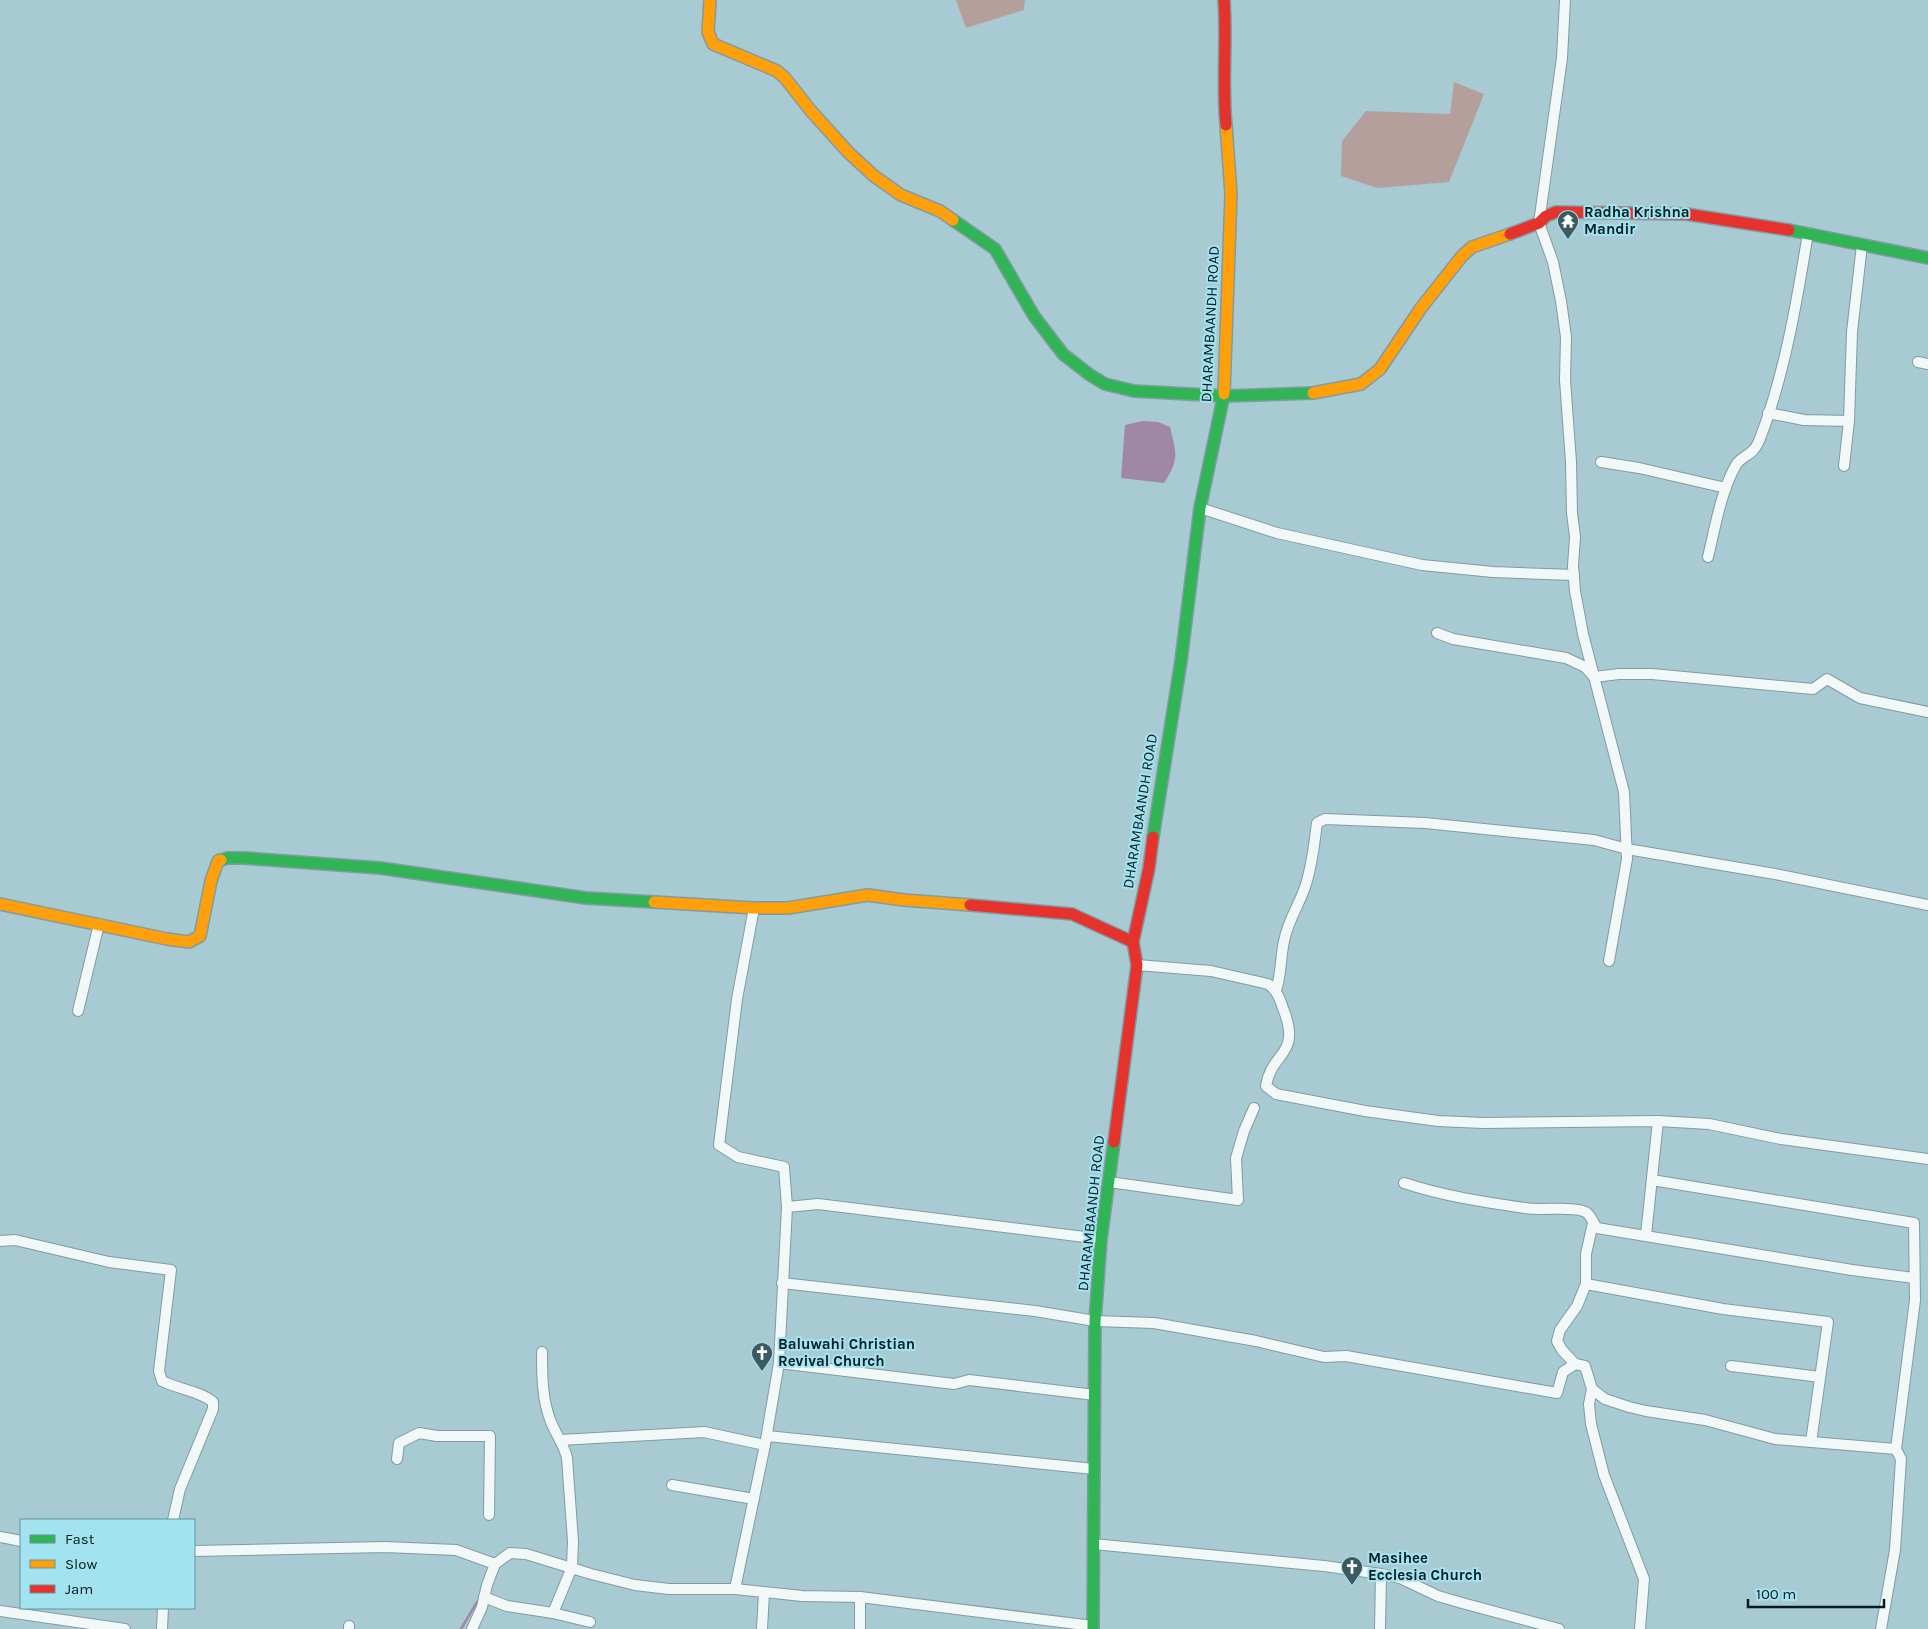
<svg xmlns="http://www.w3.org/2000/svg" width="1928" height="1629" font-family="Karla,sans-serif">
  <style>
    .forest { fill: #b59f9c }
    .water { fill: #a087a7 }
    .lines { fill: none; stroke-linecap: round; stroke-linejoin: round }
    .stream { stroke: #a087a7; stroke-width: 2.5 }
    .street-casing { stroke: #809ca2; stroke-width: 12 }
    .fast-casing { stroke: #809ca2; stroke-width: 14 }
    .slow-casing { stroke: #809ca2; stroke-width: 14 }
    .jam-casing { stroke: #809ca2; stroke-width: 14 }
    .street { stroke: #f2f7f8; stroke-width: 10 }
    .fast { stroke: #30b455; stroke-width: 11 }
    .slow { stroke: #ff9f0a; stroke-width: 11 }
    .jam { stroke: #e5322d; stroke-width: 11 }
    .labels { text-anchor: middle; stroke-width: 4; stroke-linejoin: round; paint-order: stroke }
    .poi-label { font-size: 15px; font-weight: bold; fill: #031d22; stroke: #a3e3f0; text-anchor: start }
    .street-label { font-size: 15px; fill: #031d22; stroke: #a3e3f0 }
  </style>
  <rect width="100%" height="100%" fill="#a8cad2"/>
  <g class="forest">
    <polygon points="956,0 1025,0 1024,10 966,28"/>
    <polygon points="1454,82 1484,94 1449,182 1377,188 1341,176 1342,141 1366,111 1450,114"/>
  </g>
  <path class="water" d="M1142,421L1158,422L1170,427C1176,453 1180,459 1164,483L1121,478L1125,425Z"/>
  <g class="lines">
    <polyline class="stream" points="461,1629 477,1602"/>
    <g class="street-casing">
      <g id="street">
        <polyline points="1565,0 1562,58 1539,223 1553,262 1561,301 1566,337 1565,380 1571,462 1572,513 1575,537 1573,566 1575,591 1583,634 1624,792 1627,859 1609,961"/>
        <polyline points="1918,362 1928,364"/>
        <polyline points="1768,413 1804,420 1849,421"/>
        <polyline points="1601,462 1639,468 1726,488"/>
        <polyline points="1844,466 1849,421 1852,332 1862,245"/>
        <polyline points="1200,508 1277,533 1422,565 1493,572 1574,575"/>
        <path d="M1708,557C1715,528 1721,491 1736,465C1742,455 1753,456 1759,441C1784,378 1797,301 1808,233"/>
        <polyline points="1437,633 1453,639 1566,658 1585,667 1594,677 1619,674 1652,674 1813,689 1827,679 1860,698 1928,712"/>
        <path d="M1137,965L1211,971L1268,984C1278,991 1280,1000 1284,1011C1301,1056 1271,1052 1266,1086L1276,1094L1365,1111L1438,1121L1484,1123L1658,1121L1709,1124L1781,1139L1928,1159"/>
        <path d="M1276,990C1282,973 1280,955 1285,937C1289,919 1299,905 1305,887C1312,867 1314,845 1317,823L1325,819L1425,823L1594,840L1627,849L1775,874L1928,905"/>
        <polyline points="78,1011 99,924"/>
        <polyline points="1652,1180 1914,1223 1915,1300 1896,1449 1901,1459 1895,1550 1881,1629"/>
        <polyline points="1109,1182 1238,1200 1236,1158 1244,1131 1254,1108"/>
        <path d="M1404,1183C1443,1196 1484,1202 1525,1208C1542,1211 1569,1206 1583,1211C1591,1213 1592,1222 1597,1228L1852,1270L1914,1278"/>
        <polyline points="787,1207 818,1204 1101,1239"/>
        <polyline points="1593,1223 1586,1254 1586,1284 1723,1309 1828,1322 1811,1442"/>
        <polyline points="1646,1235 1658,1121"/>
        <path d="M0,1241L15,1240L109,1262L171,1270L159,1371L162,1381C178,1389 200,1391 213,1402V1409L180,1489L173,1520"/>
        <polyline points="782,1283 1035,1311 1095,1321 1154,1323 1256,1341 1324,1357 1346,1356 1557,1393 1563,1372 1575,1364 1585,1366 1592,1389 1589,1404 1591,1424 1604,1475 1644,1579 1640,1629"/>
        <path d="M542,1352C542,1375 542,1400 551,1422C556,1435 564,1444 567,1458L573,1541L572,1567L553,1613"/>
        <polyline points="779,1363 954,1384 969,1380 1095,1395"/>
        <polyline points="1575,1364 1562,1350 1557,1341 1560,1330 1577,1306 1586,1284"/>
        <polyline points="1731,1366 1820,1377"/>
        <polyline points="1592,1389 1605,1399 1629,1407 1646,1411 1705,1420 1775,1439 1896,1449"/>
        <polyline points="767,1436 1094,1469"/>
        <polyline points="560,1440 704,1432 765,1445"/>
        <polyline points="397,1459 399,1443 419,1433 437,1436 490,1436 489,1515"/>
        <polyline points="672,1485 754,1499"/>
        <polyline points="0,1537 21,1541"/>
        <polyline points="1093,1544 1324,1566 1381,1574 1400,1578 1438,1596 1462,1603 1559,1629"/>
        <polyline points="194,1551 385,1547 456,1550 495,1564"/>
        <polyline points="735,1589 765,1445 779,1363 787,1207 784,1167 738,1157 719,1145 737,999 754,908"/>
        <polyline points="484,1597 507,1606 553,1613 590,1622"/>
        <polyline points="0,1611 125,1629"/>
        <polyline points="349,1626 349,1629"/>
        <polyline points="162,1629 163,1608"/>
        <polyline points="472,1629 482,1607 487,1585 495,1564 510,1553 526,1554 591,1574 635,1585 669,1589 735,1589 802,1596 860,1597 1093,1626"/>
        <polyline points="762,1629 764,1593"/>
        <polyline points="860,1629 860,1597"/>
        <polyline points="1380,1629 1381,1574"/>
      </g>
    </g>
    <g class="fast-casing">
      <g id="fast">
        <polyline points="953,220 995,249 1034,316 1063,354 1090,375 1105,384 1134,391 1224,396 1313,393"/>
        <polyline points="1789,230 1928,258"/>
        <polyline points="1153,837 1181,661 1200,508 1224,394"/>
        <polyline points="221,860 228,858 244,858 380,868 586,898 654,902"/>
        <polyline points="1093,1629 1095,1321 1101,1239 1114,1142"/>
      </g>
    </g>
    <g class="slow-casing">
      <g id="slow">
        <polyline points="710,0 708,32 713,44 777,71 785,78 811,111 849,153 874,176 901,195 940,211 953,220"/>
        <polyline points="1313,393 1361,384 1380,369 1421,308 1462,256 1472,247 1510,234"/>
        <polyline points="1224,394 1231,194 1226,125"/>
        <polyline points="654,902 754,908 788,908 868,895 904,900 970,905"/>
        <polyline points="0,904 167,939 189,942 200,936 211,881 218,861 221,860"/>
      </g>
    </g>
    <g class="jam-casing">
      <g id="jam">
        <path d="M1224,0C1227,42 1222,83 1226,125"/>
        <polyline points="1510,234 1539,223 1546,216 1556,212 1686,214 1789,230"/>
        <polyline points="970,905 1072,914 1133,942"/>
        <polyline points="1114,1142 1137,965 1133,942 1149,868 1153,837"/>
      </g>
    </g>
    <use href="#street" class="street"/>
    <use href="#fast" class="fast"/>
    <use href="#slow" class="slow"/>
    <use href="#jam" class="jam"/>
  </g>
  <defs>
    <g id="temple-pin" transform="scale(1.125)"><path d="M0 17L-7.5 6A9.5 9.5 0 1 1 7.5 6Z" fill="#3d5a60" stroke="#a3e3f0"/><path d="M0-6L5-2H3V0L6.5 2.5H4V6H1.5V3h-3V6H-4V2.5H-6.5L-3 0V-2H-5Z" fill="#fff"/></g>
    <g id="church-pin" transform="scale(1.125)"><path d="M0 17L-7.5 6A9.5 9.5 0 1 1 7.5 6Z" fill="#3d5a60" stroke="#a3e3f0"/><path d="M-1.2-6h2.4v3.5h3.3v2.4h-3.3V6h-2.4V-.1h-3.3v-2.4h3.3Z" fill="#fff"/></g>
  </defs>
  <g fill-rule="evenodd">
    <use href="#temple-pin" x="1568" y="221"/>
    <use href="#church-pin" x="762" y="1353"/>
    <use href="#church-pin" x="1352" y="1567"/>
  </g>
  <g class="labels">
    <g class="poi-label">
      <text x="1584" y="217">Radha Krishna<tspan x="1584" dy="17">Mandir</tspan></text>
      <text x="778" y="1349">Baluwahi Christian<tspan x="778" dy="17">Revival Church</tspan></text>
      <text x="1368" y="1563">Masihee<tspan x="1368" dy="17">Ecclesia Church</tspan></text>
    </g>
    <g class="street-label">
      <text transform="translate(1210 324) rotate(-87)" y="5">DHARAMBAANDH ROAD</text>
      <text transform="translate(1140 811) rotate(-81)" y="5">DHARAMBAANDH ROAD</text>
      <text transform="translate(1091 1213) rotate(-84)" y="5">DHARAMBAANDH ROAD</text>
    </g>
  </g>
  <rect x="20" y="1519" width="175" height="90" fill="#a3e3f0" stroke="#63949e"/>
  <rect x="30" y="1535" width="25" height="8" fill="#30b455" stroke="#63949e"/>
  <text x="65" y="1544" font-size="15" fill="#031d22">Fast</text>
  <rect x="30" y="1560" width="25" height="8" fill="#ff9f0a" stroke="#63949e"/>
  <text x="65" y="1569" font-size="15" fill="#031d22">Slow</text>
  <rect x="30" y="1585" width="25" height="8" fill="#e5322d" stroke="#63949e"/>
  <text x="65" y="1594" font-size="15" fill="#031d22">Jam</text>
  <path d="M1748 1599v8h136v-8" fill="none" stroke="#031d22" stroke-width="2.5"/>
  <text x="1756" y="1599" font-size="15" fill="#031d22" stroke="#a3e3f0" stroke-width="4" paint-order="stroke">100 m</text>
</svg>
